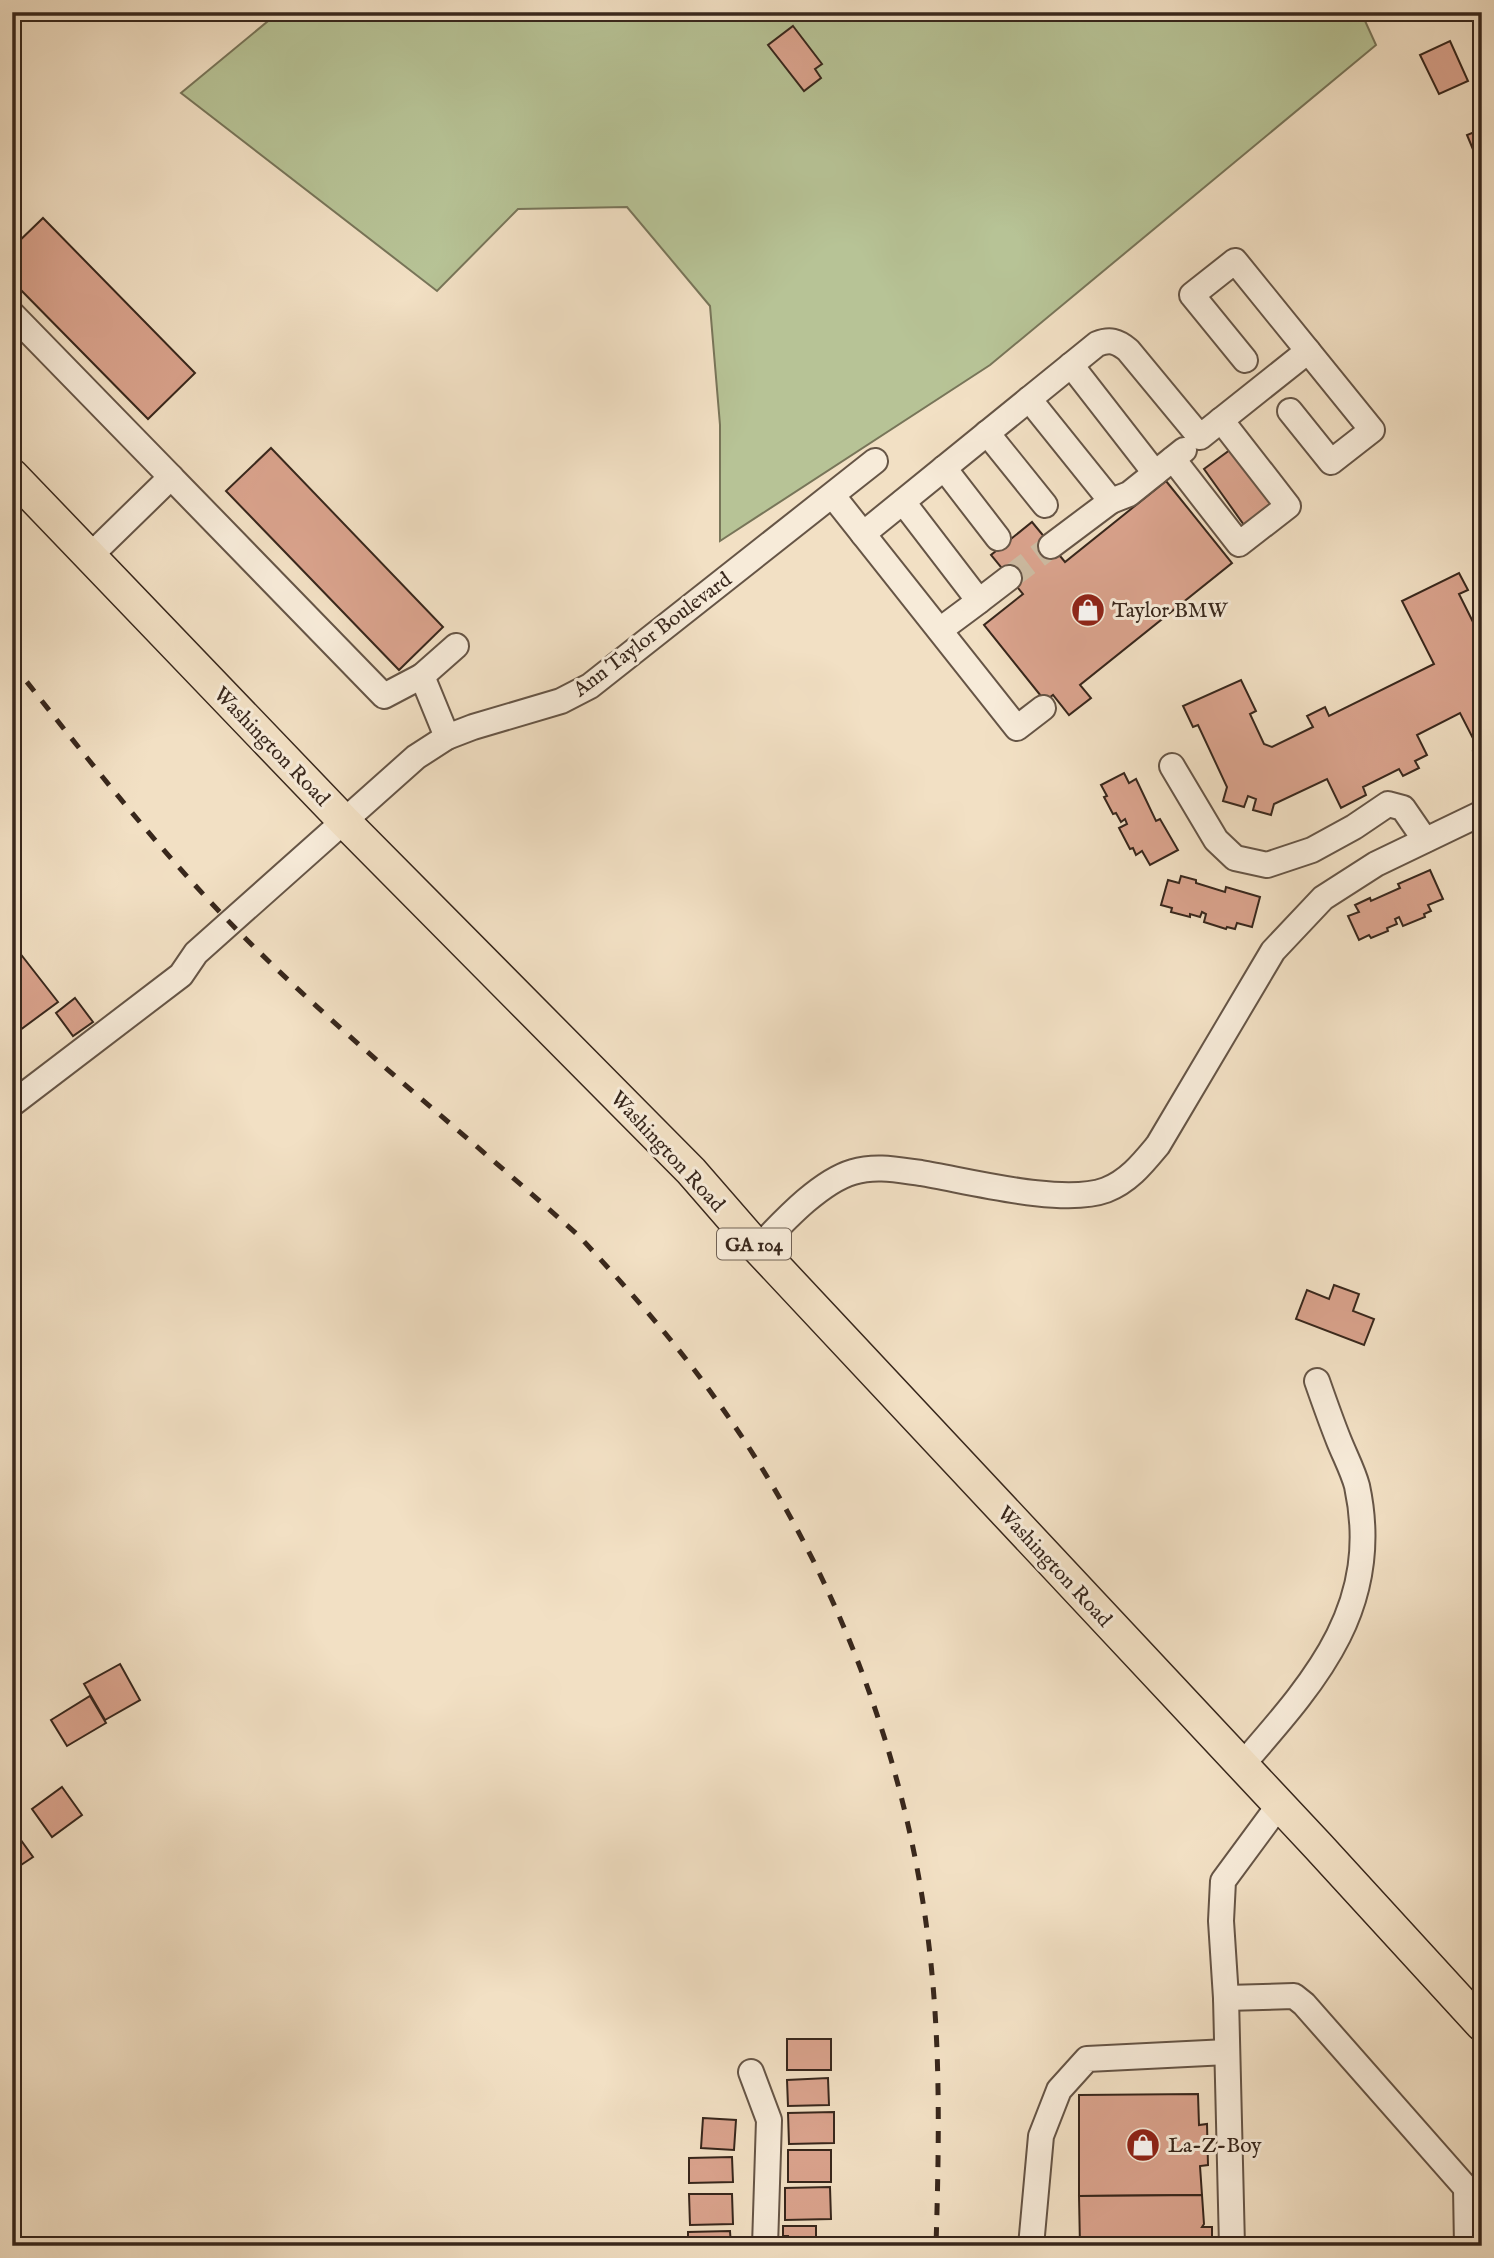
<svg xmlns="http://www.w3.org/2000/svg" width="1494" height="2258" font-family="'IM FELL English',serif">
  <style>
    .green { fill: #b7c396; stroke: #787559; stroke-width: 2 }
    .building { fill: #daa38d; stroke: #38271c; stroke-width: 2 }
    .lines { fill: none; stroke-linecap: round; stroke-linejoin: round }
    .minor-tunnel { stroke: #cdbba2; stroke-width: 24; stroke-dasharray: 24 12; stroke-linecap: butt }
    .minor-casing { stroke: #665546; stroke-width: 28 }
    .major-casing { stroke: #38271c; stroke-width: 35 }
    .minor { stroke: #f7ebd9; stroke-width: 24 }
    .major { stroke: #f2e0c4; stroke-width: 32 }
    .rail { stroke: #38271c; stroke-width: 5; stroke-dasharray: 12 12; stroke-linecap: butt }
    .labels { text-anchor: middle; stroke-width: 6; stroke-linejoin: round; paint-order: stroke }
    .shield { fill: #f7ebd9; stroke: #716255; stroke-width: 2 }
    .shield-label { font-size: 19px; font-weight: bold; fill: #38271c }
    .poi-label { font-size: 21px; fill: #38271c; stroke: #f7ebd9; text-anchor: start }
    .street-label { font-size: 21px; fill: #38271c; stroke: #f7ebd9 }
  </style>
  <rect width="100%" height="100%" fill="#f2e0c4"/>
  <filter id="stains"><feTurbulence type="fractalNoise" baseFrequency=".00286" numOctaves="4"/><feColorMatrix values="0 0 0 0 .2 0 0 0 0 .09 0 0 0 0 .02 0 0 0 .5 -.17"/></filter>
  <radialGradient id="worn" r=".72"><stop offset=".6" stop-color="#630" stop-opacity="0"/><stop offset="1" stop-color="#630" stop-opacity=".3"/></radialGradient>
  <polygon class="green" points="279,12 1361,12 1376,45 990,365 720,541 720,425 710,306 627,207 518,209 437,291 181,93"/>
  <g class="building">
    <polygon points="793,26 822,64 815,69 821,78 804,91 768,45"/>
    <polygon points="1450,41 1468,81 1439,94 1420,55"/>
    <polygon points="1482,129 1482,171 1467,135"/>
    <polygon points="43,218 195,373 148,419 12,281 12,248"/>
    <polygon points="1234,447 1274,503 1244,525 1204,469"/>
    <polygon points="271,448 443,627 399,670 226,491"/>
    <polygon points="1166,481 1232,563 1080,685 1091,698 1069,715 1053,695 1045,701 984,625 1023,594 991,555 1032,522 1065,562"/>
    <polygon points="1459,573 1468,590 1459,594 1482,640 1482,768 1473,751 1478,748 1460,713 1417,735 1427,755 1415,761 1419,768 1403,776 1399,769 1363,787 1366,795 1341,808 1327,779 1274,804 1271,815 1253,810 1256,799 1248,796 1244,807 1223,801 1227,787 1198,725 1193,727 1183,706 1241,680 1256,711 1250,714 1264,744 1272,747 1313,727 1307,716 1325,707 1329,716 1434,664 1402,601"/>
    <polygon points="1124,773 1129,783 1136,779 1156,821 1160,819 1178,850 1150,865 1142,851 1136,855 1133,848 1130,849 1119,828 1127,824 1125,819 1121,822 1116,813 1113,814 1104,797 1107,796 1101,785"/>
    <polygon points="1430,870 1443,899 1428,905 1431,911 1424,914 1425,917 1403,926 1399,917 1395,919 1397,924 1387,928 1388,931 1371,938 1369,935 1359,940 1348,916 1359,912 1355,905 1370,898 1371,901 1400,888 1398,884"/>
    <polygon points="1181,876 1196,880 1196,883 1225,892 1226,887 1260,897 1252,927 1237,923 1235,929 1227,927 1226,929 1204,922 1206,914 1202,912 1200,917 1190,914 1190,917 1171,912 1172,908 1161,905 1168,880 1179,883"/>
    <polygon points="12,943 58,1002 12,1036"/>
    <polygon points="75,998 93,1022 73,1036 56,1013"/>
    <polygon points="1334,1285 1359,1294 1353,1311 1374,1319 1364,1345 1296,1319 1307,1290 1329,1299"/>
    <polygon points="120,1664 140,1700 105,1720 84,1684"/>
    <polygon points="90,1696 106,1723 67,1746 51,1720"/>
    <polygon points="62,1787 82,1815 52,1837 32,1809"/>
    <polygon points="13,1829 33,1857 12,1871 12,1830"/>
    <rect x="787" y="2039" width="44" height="31"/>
    <polygon points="828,2078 829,2105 788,2106 787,2080"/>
    <polygon points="1198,2094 1199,2125 1207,2124 1208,2165 1200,2166 1202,2195 1079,2196 1079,2095"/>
    <polygon points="834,2112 834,2143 789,2144 788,2113"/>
    <polygon points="703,2118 736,2120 734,2150 701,2148"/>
    <rect x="788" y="2150" width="43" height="32"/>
    <polygon points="732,2157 733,2182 689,2183 689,2158"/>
    <polygon points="830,2187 831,2219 785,2220 785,2188"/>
    <polygon points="689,2194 732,2194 733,2224 690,2225"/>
    <polygon points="1202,2195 1204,2224 1202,2227 1212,2227 1212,2246 1080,2246 1079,2196"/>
    <polygon points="783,2226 816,2226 816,2246 788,2246 788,2236 783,2236"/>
    <polygon points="730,2231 731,2246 688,2246 688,2232"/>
  </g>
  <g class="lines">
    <polyline class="minor-tunnel" points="1009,578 1051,546"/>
    <g class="minor-casing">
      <g id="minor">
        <polyline points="12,314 171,477 90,556"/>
        <polyline points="1071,365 1155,473"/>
        <polyline points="1029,399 1111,501 1129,494 1184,450"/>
        <polyline points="1290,411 1331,462 1372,430 1308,351"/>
        <polyline points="987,433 1045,505"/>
        <polyline points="1173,459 1239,544 1288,506 1221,420"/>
        <polyline points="944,468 998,538"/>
        <polyline points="171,477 384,696 422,676 456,646"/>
        <polyline points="833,496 1017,728 1043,708"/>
        <polyline points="903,502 979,601 940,630"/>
        <path d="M863,534L1097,344C1110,339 1117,341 1128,350L1200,437L1308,351L1235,261L1192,295L1245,360"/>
        <polyline points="1051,546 1111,501"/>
        <polyline points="979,601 1009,578"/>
        <polyline points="422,676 447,737"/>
        <polyline points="1172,766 1216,840 1235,858 1267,865 1312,850 1354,827 1388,804 1403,808 1425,840"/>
        <polyline points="12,1104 181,975 196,953 416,757 447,737 473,727 561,701 590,686 875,461"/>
        <path d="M758,1248C782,1223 819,1182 853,1172C876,1165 898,1170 921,1173C969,1181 1063,1206 1106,1190C1129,1181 1143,1163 1158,1145L1273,951L1323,898L1376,864L1482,813"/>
        <path d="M1242,1765C1315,1681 1383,1607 1357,1486C1353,1471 1345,1456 1339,1441C1331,1421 1324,1401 1317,1381"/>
        <polyline points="1226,1998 1294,1996 1304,2004 1482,2206"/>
        <polyline points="751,2072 769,2120 765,2246"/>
        <polyline points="1466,2188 1467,2246"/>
        <polyline points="1031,2246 1041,2136 1059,2090 1087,2059 1227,2052"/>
        <polyline points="1232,2246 1226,1998 1221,1921 1223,1881 1279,1805"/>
      </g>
    </g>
    <g class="major-casing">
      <polyline id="major" points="12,475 344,821 691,1171 758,1248 1318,1846 1482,2025"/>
    </g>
    <use href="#minor" class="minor"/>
    <use href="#major" class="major"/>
    <path class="rail" d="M12,663C86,757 160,852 244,937C350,1043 468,1136 579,1236C627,1288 674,1340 715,1398C830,1557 906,1750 929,1946C941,2046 939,2146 936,2246"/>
  </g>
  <defs>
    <g id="shop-disc" transform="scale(1.75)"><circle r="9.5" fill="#8f2418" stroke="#f7ebd9"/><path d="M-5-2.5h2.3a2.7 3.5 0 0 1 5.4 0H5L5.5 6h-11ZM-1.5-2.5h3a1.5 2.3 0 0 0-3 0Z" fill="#fff"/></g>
  </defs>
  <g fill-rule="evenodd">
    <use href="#shop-disc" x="1088" y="610"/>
    <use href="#shop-disc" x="1143" y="2145"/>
  </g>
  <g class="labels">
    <rect class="shield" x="717" y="1228.5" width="74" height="31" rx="5"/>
    <g class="shield-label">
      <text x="754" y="1251">GA 104</text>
    </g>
    <g class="poi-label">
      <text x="1112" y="617">Taylor BMW</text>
      <text x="1168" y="2152">La-Z-Boy</text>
    </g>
    <g class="street-label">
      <text transform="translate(652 634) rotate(-37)" y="7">Ann Taylor Boulevard</text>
      <text transform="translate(272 746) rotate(46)" y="7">Washington Road</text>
      <text transform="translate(668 1151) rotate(47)" y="7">Washington Road</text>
      <text transform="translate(1055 1566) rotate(47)" y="7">Washington Road</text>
    </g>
  </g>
  <rect width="1494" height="2258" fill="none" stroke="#f2e0c4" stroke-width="42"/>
  <rect x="14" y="14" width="1466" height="2230" fill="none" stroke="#38271c" stroke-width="3.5"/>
  <rect x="21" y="21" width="1452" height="2216" fill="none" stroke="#38271c" stroke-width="2"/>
  <rect width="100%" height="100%" filter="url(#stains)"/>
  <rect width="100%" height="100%" fill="url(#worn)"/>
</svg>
